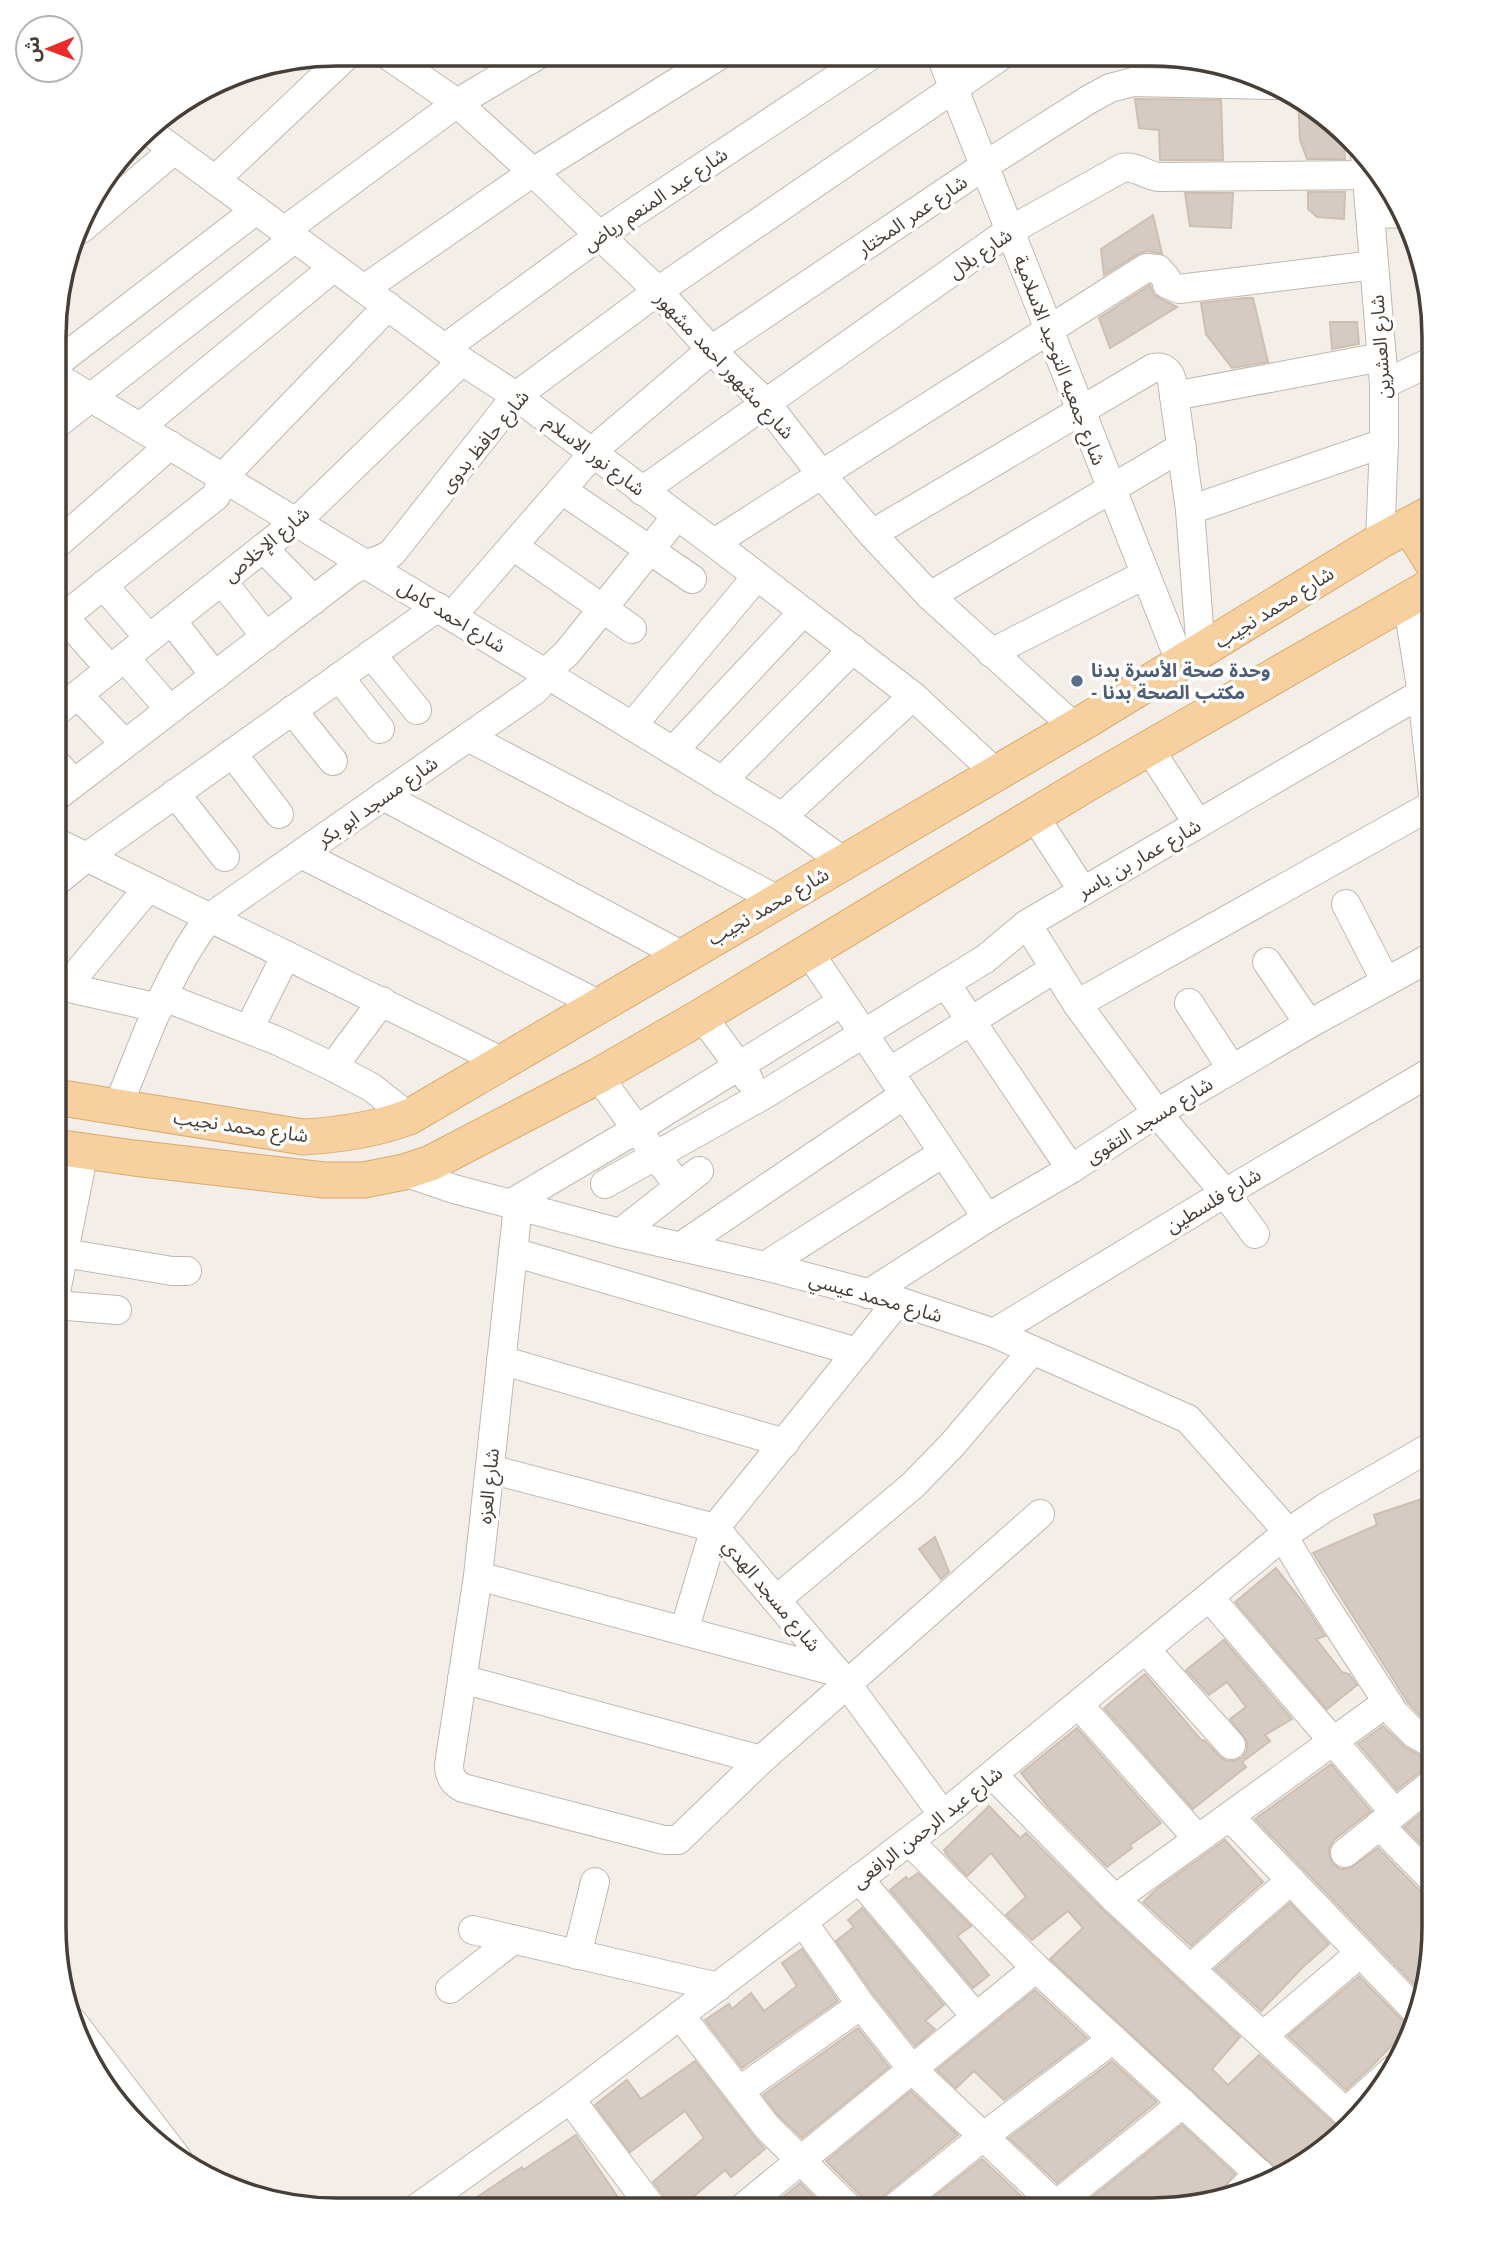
<svg xmlns="http://www.w3.org/2000/svg" width="1489" height="2264" font-family="Arial,'Noto Sans Arabic',sans-serif">
  <style>
    .building { fill: #d6cbc2; stroke: #cebfb2; stroke-width: 2 }
    .lines { fill: none; stroke-linecap: round; stroke-linejoin: round }
    .minor-casing { stroke: #c1b7af; stroke-width: 30 }
    .major-casing { stroke: #daab6f; stroke-width: 37 }
    .minor { stroke: #fff; stroke-width: 28 }
    .major { stroke: #f6d09e; stroke-width: 35 }
    .service-dot { fill: #5c6f8a; stroke: #fff; stroke-width: 2.5 }
    .labels { text-anchor: middle; stroke-width: 7; stroke-linejoin: round; paint-order: stroke }
    .street-label { font-size: 19px; fill: #463e37; stroke: #fff }
    .service-label { font-size: 19px; font-weight: bold; fill: #4e5e75; stroke: #fff; text-anchor: start }
    .rim { fill: none; stroke: #463e37; stroke-width: 3.5 }
  </style>
  <rect width="100%" height="100%" fill="#f3eee8"/>
  <g class="building">
    <polygon points="1298,98 1324,113 1343,132 1345,159 1307,159 1300,140"/>
    <polygon points="1135,99 1221,100 1223,160 1160,160 1159,130 1139,128"/>
    <polygon points="1308,192 1345,192 1344,219 1317,217 1308,209"/>
    <polygon points="1185,193 1233,193 1231,228 1190,226"/>
    <polygon points="1153,215 1162,254 1147,251 1138,254 1104,275 1101,249"/>
    <polygon points="1150,285 1154,295 1177,307 1110,348 1099,318"/>
    <polygon points="1245,298 1253,298 1268,362 1232,368 1206,334 1201,303"/>
    <polygon points="1330,322 1357,322 1359,344 1332,349"/>
    <polygon points="1434,1495 1434,1726 1425,1721 1408,1703 1313,1553 1377,1525 1374,1515"/>
    <polygon points="935,1537 949,1572 941,1579 919,1549"/>
    <polygon points="1276,1568 1302,1601 1325,1636 1316,1639 1342,1672 1349,1674 1357,1685 1327,1709 1235,1602"/>
    <polygon points="1224,1640 1292,1719 1265,1735 1270,1741 1242,1762 1246,1767 1193,1809 1104,1708 1145,1674 1202,1741 1204,1740 1219,1756 1226,1761 1234,1761 1242,1758 1247,1750 1247,1741 1230,1719 1246,1707 1227,1682 1209,1695 1186,1670"/>
    <polygon points="1383,1726 1406,1748 1426,1759 1434,1762 1434,1766 1424,1769 1397,1790 1358,1744"/>
    <polygon points="1077,1728 1161,1823 1130,1845 1132,1848 1107,1867 1048,1807 1021,1773"/>
    <polygon points="1331,1764 1371,1811 1334,1840 1329,1848 1329,1855 1332,1863 1340,1869 1348,1869 1378,1848 1422,1893 1434,1897 1434,1945 1423,1994 1255,1819"/>
    <polygon points="1434,1803 1434,1857 1404,1827"/>
    <polygon points="989,1806 1020,1838 1026,1833 1104,1911 1240,2037 1212,2069 1228,2085 1259,2055 1344,2133 1338,2140 1282,2174 1050,1959 1083,1928 1068,1911 1032,1940 1006,1915 1026,1897 991,1853 967,1876 945,1853 947,1852 944,1850"/>
    <polygon points="1225,1840 1263,1882 1191,1946 1143,1902 1157,1889"/>
    <polygon points="918,1873 971,1926 957,1936 989,1975 973,1988 890,1890 906,1877 908,1880"/>
    <polygon points="1290,1903 1329,1944 1303,1967 1261,2011 1215,1969"/>
    <polygon points="862,1908 944,2005 925,2021 935,2029 915,2046 874,1995 836,1941 854,1927 848,1920"/>
    <polygon points="802,1949 838,2001 742,2068 705,2020 729,2004 732,2009 751,1993 764,2011 797,1986 782,1963"/>
    <polygon points="1359,1976 1409,2027 1373,2065 1346,2090 1288,2036"/>
    <polygon points="1035,1990 1087,2038 1004,2100 974,2071 956,2088 937,2070"/>
    <polygon points="858,2028 889,2067 802,2138 779,2116 763,2095"/>
    <polygon points="695,2061 754,2137 765,2149 731,2177 725,2170 680,2208 668,2208 666,2199 653,2182 704,2138 685,2111 630,2152 595,2105 627,2080 641,2099"/>
    <polygon points="1112,2061 1157,2102 1057,2183 1009,2138"/>
    <polygon points="911,2091 958,2135 883,2196 878,2202 877,2209 866,2209 862,2197 826,2161"/>
    <polygon points="1182,2125 1235,2174 1224,2187 1224,2195 1152,2210 1082,2210 1080,2207"/>
    <polygon points="576,2135 619,2199 604,2208 461,2208 522,2167 523,2170"/>
    <polygon points="982,2159 1035,2209 919,2209"/>
    <polygon points="800,2183 826,2209 768,2209"/>
  </g>
  <g class="lines">
    <g class="minor-casing">
      <g id="minor">
        <polyline points="386,54 457,103 533,172 658,291 711,350 766,403 822,475 872,534 930,596 1073,726"/>
        <polyline points="941,56 1181,664"/>
        <polyline points="147,130 462,361 516,396 714,543 913,696 996,773"/>
        <polyline points="1365,154 1384,384 1384,443 1380,541"/>
        <polyline points="215,180 348,54"/>
        <polyline points="1370,213 1404,214"/>
        <polyline points="81,229 174,150"/>
        <polyline points="284,231 457,103 538,55"/>
        <polyline points="364,289 533,172 720,55"/>
        <polyline points="445,348 600,235 870,56"/>
        <polyline points="57,363 256,210"/>
        <polyline points="57,377 782,817 844,862"/>
        <polyline points="1384,384 1435,360"/>
        <polyline points="1174,396 1382,357"/>
        <polyline points="57,424 295,238"/>
        <polyline points="140,427 334,267"/>
        <polyline points="562,490 692,579"/>
        <path d="M642,491L1009,231L1122,168C1135,165 1145,175 1158,177L1367,175"/>
        <polyline points="1190,510 1384,443"/>
        <path d="M872,534L1153,368C1163,366 1170,371 1172,381L1190,510L1201,652"/>
        <polyline points="714,543 1146,268 1158,269 1166,278 1167,284 1179,289 1374,265"/>
        <polyline points="56,545 170,445"/>
        <polyline points="513,546 632,629"/>
        <polyline points="263,548 314,600"/>
        <polyline points="222,581 266,637"/>
        <polyline points="103,585 149,638"/>
        <polyline points="930,596 1182,447"/>
        <polyline points="1407,600 1422,693 1435,813"/>
        <polyline points="452,616 603,442 711,350 984,166 1088,100 1110,88 1133,82 1275,85"/>
        <polyline points="64,617 110,669"/>
        <polyline points="172,621 215,676"/>
        <polyline points="56,623 216,496 223,477 388,306"/>
        <polyline points="991,653 1144,575"/>
        <polyline points="371,654 417,710"/>
        <polyline points="125,658 170,710"/>
        <polyline points="339,677 380,729"/>
        <polyline points="78,695 125,744"/>
        <polyline points="292,710 333,761"/>
        <polyline points="56,712 296,522 462,361"/>
        <polyline points="632,726 757,576"/>
        <polyline points="468,737 778,900"/>
        <polyline points="1149,748 1198,824"/>
        <polyline points="673,751 803,612"/>
        <polyline points="232,753 279,814"/>
        <polyline points="56,763 74,783"/>
        <polyline points="722,781 853,649"/>
        <polyline points="175,793 225,857"/>
        <polyline points="383,796 683,956"/>
        <path d="M56,797L351,571C364,562 379,563 392,553L516,396L658,291L1001,56"/>
        <polyline points="782,817 913,696"/>
        <polyline points="1035,817 1083,891"/>
        <polyline points="56,842 503,1062"/>
        <polyline points="301,854 600,1005"/>
        <polyline points="56,882 88,856 438,607"/>
        <polyline points="1346,904 1386,982"/>
        <polyline points="1027,924 1077,1004 1157,1113 1225,1193 1255,1234"/>
        <polyline points="809,952 987,1218"/>
        <polyline points="1267,962 1309,1024"/>
        <polyline points="946,984 1071,1169"/>
        <polyline points="56,985 159,1008"/>
        <polyline points="65,988 148,888"/>
        <polyline points="164,997 278,1041 333,1067 371,1087 409,1117"/>
        <polyline points="1189,1003 1232,1069"/>
        <polyline points="1077,1004 1434,804"/>
        <polyline points="702,1016 749,1080"/>
        <polyline points="249,1029 286,955"/>
        <polyline points="333,1067 382,1001"/>
        <polyline points="889,1072 1054,969"/>
        <polyline points="598,1076 679,1187"/>
        <path d="M117,1108C144,1044 166,974 209,918L534,691L539,686L545,673L567,653L676,517"/>
        <polyline points="404,1172 454,1189 620,1233 765,1266 898,1301 994,1333 1188,1419 1289,1533"/>
        <polyline points="605,1184 762,1096 985,959 1027,924 1422,693"/>
        <polyline points="510,1204 637,1129 842,1002"/>
        <path d="M518,1206L478,1576L449,1765C449,1776 453,1783 463,1788L664,1840H678L761,1760L1040,1514"/>
        <polyline points="620,1233 699,1171"/>
        <polyline points="680,1247 904,1095"/>
        <polyline points="513,1252 857,1352"/>
        <polyline points="64,1253 172,1271 187,1271"/>
        <polyline points="765,1266 943,1153"/>
        <polyline points="868,1294 987,1218 1071,1169 1157,1113 1309,1024 1435,955"/>
        <polyline points="55,1297 84,1151"/>
        <polyline points="55,1305 117,1310"/>
        <polyline points="994,1333 1225,1193 1434,1070"/>
        <polyline points="501,1360 785,1443"/>
        <polyline points="490,1469 715,1528 847,1684 943,1815"/>
        <polyline points="1283,1536 1320,1598 1395,1714 1415,1734 1434,1745"/>
        <polyline points="478,1576 837,1672"/>
        <polyline points="1209,1597 1395,1813"/>
        <polyline points="776,1600 912,1486 952,1445 1032,1351"/>
        <polyline points="684,1631 715,1528 898,1301"/>
        <polyline points="1146,1650 1231,1745"/>
        <polyline points="462,1679 761,1760"/>
        <polyline points="1079,1705 1198,1839"/>
        <polyline points="993,1775 1115,1899 1355,2121"/>
        <polyline points="1230,1817 1420,2015"/>
        <polyline points="1379,1825 1434,1881"/>
        <polyline points="909,1841 1036,1968 1269,2183"/>
        <polyline points="1345,1853 1434,1782"/>
        <polyline points="859,1879 976,2017"/>
        <polyline points="1115,1899 1386,1703"/>
        <polyline points="803,1922 861,2005 912,2069 1060,2209"/>
        <polyline points="473,1930 718,1987"/>
        <polyline points="577,1955 595,1882"/>
        <polyline points="1191,1968 1291,1880"/>
        <polyline points="450,1989 513,1940"/>
        <polyline points="680,2015 767,2127 850,2209"/>
        <polyline points="73,2022 178,2159"/>
        <polyline points="1264,2035 1360,1953"/>
        <polyline points="739,2091 861,2005"/>
        <polyline points="570,2099 652,2208"/>
        <polyline points="1346,2112 1394,2069"/>
        <polyline points="1240,2192 1259,2173"/>
        <polyline points="417,2208 570,2099 943,1815 1283,1536 1326,1507 1434,1445"/>
        <polyline points="741,2209 1036,1968"/>
        <polyline points="893,2209 984,2136 1113,2039"/>
        <polyline points="1051,2209 1183,2103"/>
      </g>
    </g>
    <g class="major-casing">
      <g id="major">
        <polyline points="1409,525 1435,567"/>
        <path d="M56,1097L303,1137C340,1135 374,1130 409,1117L1089,719L1380,541L1435,511"/>
        <polyline points="55,1147 134,1158 324,1180 364,1180 404,1172 431,1163 598,1076 702,1016 1090,782 1435,584"/>
      </g>
    </g>
    <use href="#minor" class="minor"/>
    <use href="#major" class="major"/>
  </g>
  <circle class="service-dot" cx="1077" cy="681" r="7"/>
  <g class="labels">
    <g class="street-label">
      <text transform="translate(655 199) rotate(-34)" y="7">شارع عبد المنعم رياض</text>
      <text transform="translate(912 215) rotate(-34)" y="7">شارع عمر المختار</text>
      <text transform="translate(980 253) rotate(-35)" y="7">شارع بلال</text>
      <text transform="translate(1380 347) rotate(-94)" y="7">شارع العشرين</text>
      <text transform="translate(1060 360) rotate(69)" y="7">شارع جمعيه التوحيد الاسلامية</text>
      <text transform="translate(725 365) rotate(47)" y="7">شارع مشهور احمد مشهور</text>
      <text transform="translate(484 441) rotate(-50)" y="7">شارع حافظ بدوى</text>
      <text transform="translate(595 455) rotate(37)" y="7">شارع نور الاسلام</text>
      <text transform="translate(266 544) rotate(-40)" y="7">شارع الإخلاص</text>
      <text transform="translate(1274 607) rotate(-32)" y="7">شارع محمد نجيب</text>
      <text transform="translate(452 616) rotate(31)" y="7">شارع احمد كامل</text>
      <text transform="translate(377 801) rotate(-35)" y="7">شارع مسجد ابو بكر</text>
      <text transform="translate(1139 858) rotate(-30)" y="7">شارع عمار بن ياسر</text>
      <text transform="translate(768 906) rotate(-30)" y="7">شارع محمد نجيب</text>
      <text transform="translate(1149 1120) rotate(-32)" y="7">شارع مسجد التقوى</text>
      <text transform="translate(241 1126) rotate(8)" y="7">شارع محمد نجيب</text>
      <text transform="translate(1213 1200) rotate(-31)" y="7">شارع فلسطين</text>
      <text transform="translate(876 1297) rotate(16)" y="7">شارع محمد عيسي</text>
      <text transform="translate(488 1486) rotate(-84)" y="7">شارع العزه</text>
      <text transform="translate(772 1595) rotate(50)" y="7">شارع مسجد الهدي</text>
      <text transform="translate(927 1827) rotate(-38)" y="7">شارع عبد الرحمن الرافعى</text>
    </g>
    <g class="service-label">
      <text x="1091" y="677">وحدة صحة الأسرة بدنا<tspan x="1091" dy="22">- مكتب الصحة بدنا</tspan></text>
    </g>
  </g>
  <path d="M0 0H1489V2264H0ZM337 66H1151A271 271 0 0 1 1422 337V1927A271 271 0 0 1 1151 2198H337A271 271 0 0 1 66 1927V337A271 271 0 0 1 337 66Z" fill="#fff" fill-rule="evenodd"/>
  <path class="rim" d="M337 66H1151A271 271 0 0 1 1422 337V1927A271 271 0 0 1 1151 2198H337A271 271 0 0 1 66 1927V337A271 271 0 0 1 337 66Z"/>
  <g transform="translate(49 49) rotate(269)"><circle r="33" fill="#ffffff" stroke="#b5b2af" stroke-width="2"/>
  <path d="M0-5L12 26L0 18L-12 26Z" fill="#e92b2a"/>
  <text y="-10" font-size="19" font-weight="bold" text-anchor="middle" fill="#463e37">ش</text>
  </g>
</svg>
